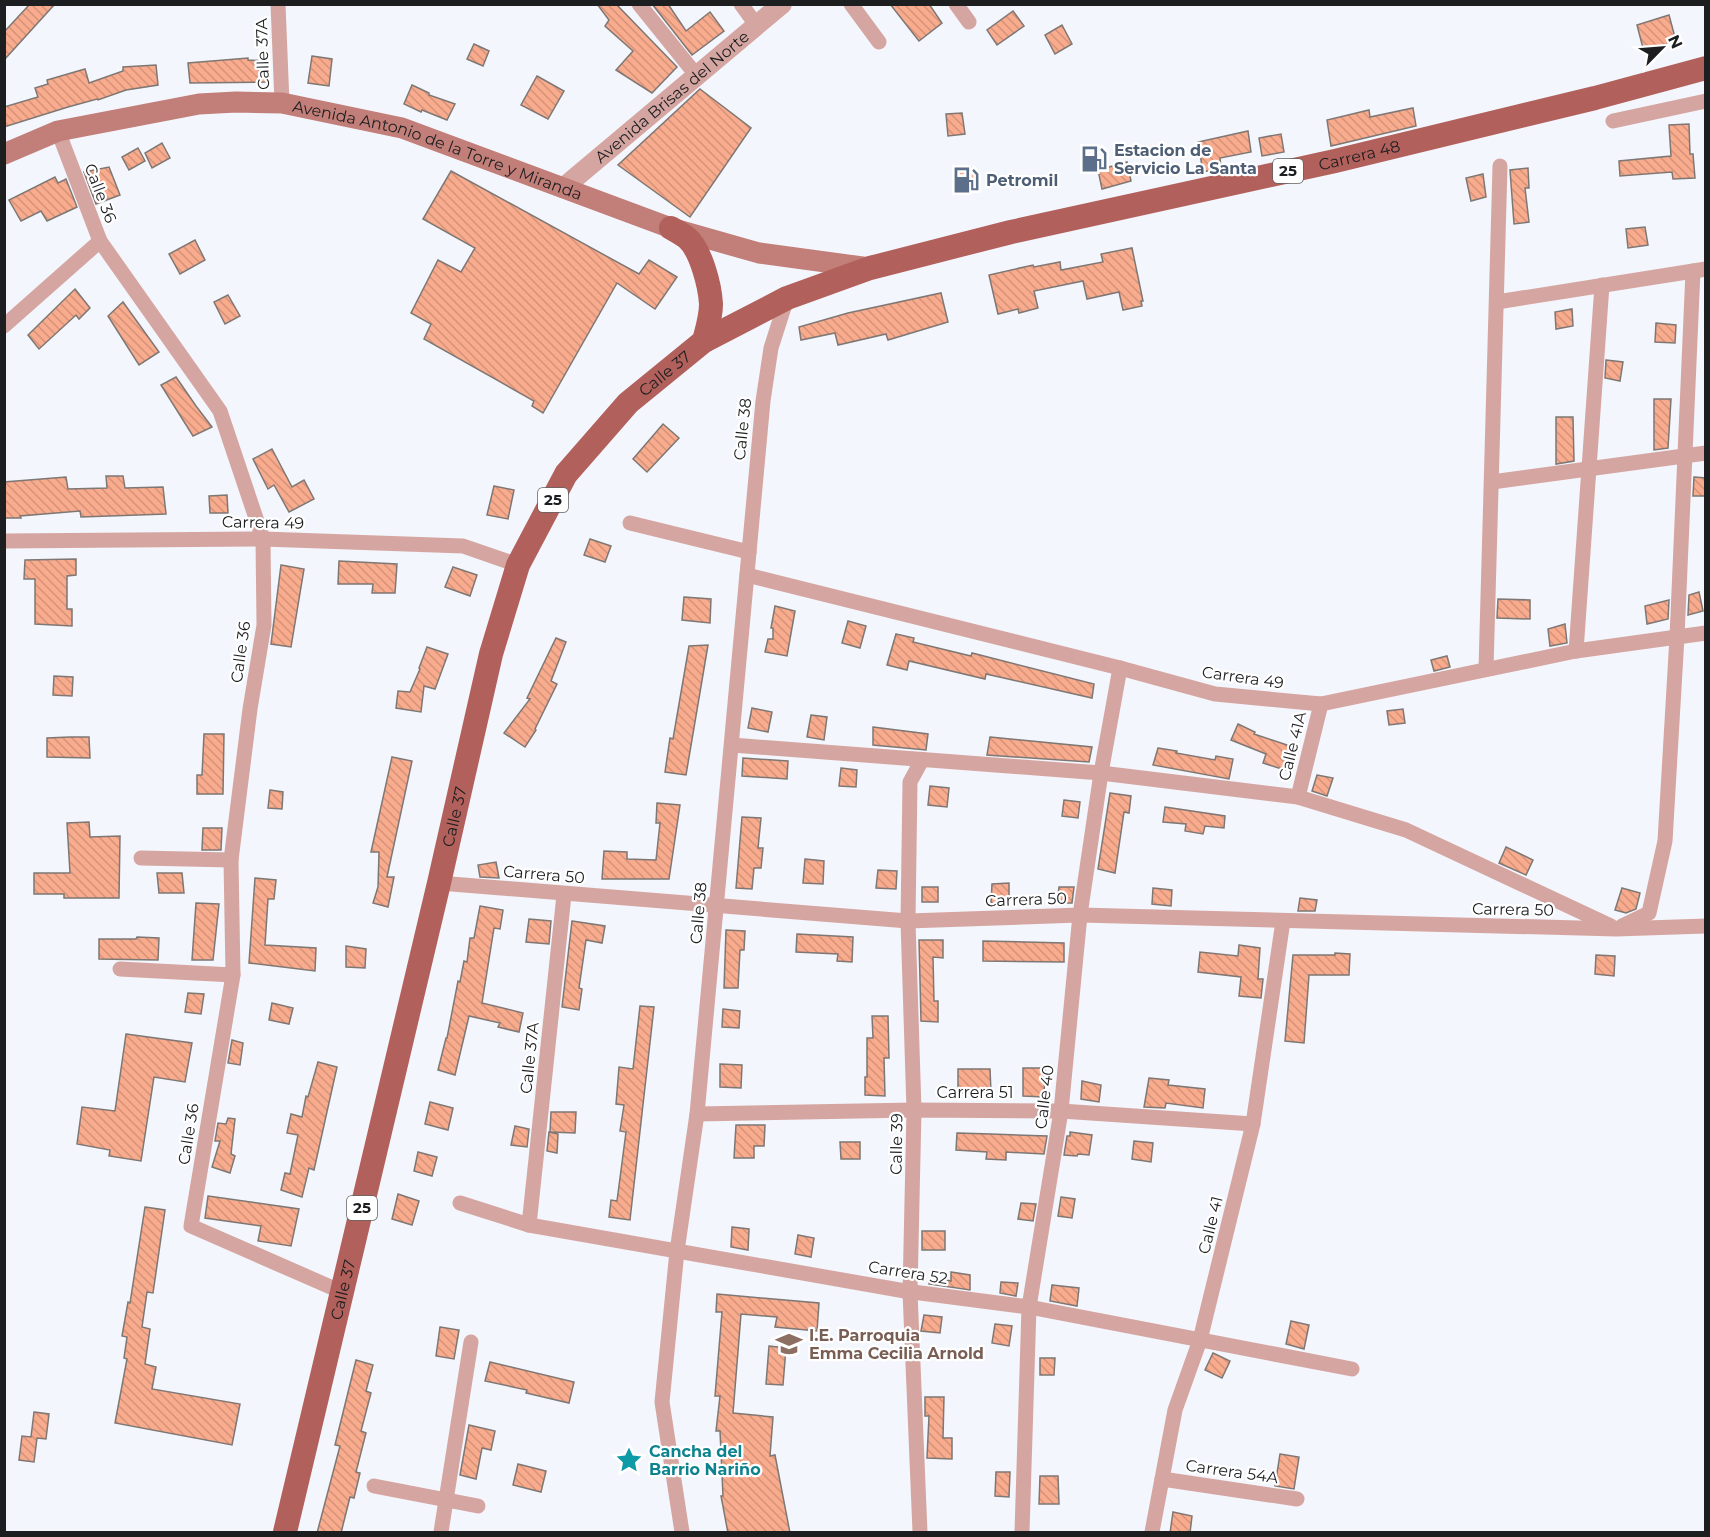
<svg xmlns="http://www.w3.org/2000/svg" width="1710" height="1537" font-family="Montserrat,sans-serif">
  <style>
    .building { fill: url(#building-back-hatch); stroke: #7e7774; stroke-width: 1.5 }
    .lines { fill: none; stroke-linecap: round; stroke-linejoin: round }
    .minor { stroke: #d5a6a1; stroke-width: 15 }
    .tertiary { stroke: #d5a6a1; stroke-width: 20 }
    .secondary { stroke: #c27e78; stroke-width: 21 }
    .primary { stroke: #b2605b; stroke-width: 24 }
    .labels { text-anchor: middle; stroke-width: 4.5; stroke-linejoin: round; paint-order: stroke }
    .shield { fill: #fff; stroke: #616263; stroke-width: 1.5 }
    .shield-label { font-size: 15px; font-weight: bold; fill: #1d1e20 }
    .street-label { font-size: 16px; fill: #1d1e20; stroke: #fff }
    .service-label { font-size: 16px; font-weight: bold; fill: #4e5e75; stroke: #fff; text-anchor: start }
    .education-label { font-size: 16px; font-weight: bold; fill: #785e54; stroke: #fff; text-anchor: start }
    .culture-label { font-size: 16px; font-weight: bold; fill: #0d838f; stroke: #fff; text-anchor: start }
  </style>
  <defs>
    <pattern id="building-back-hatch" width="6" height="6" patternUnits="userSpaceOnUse" patternTransform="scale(1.5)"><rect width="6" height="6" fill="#f9ab8d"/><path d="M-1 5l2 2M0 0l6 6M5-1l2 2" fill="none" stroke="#d59379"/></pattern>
  </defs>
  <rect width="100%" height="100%" fill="#f4f6fd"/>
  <g class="building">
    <polygon points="30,4 55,4 4,60 4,32"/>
    <polygon points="597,4 616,4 677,67 652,93 616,70 633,51 605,26 609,20"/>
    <polygon points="652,4 668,4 686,31 710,12 724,31 692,55"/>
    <polygon points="890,4 929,4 942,23 919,41"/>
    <polygon points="1013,11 1024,26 997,45 987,30"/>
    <polygon points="1669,15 1676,41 1644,52 1637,25"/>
    <polygon points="1062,25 1072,44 1055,54 1045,35"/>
    <polygon points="474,44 489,51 483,66 467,59"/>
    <polygon points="312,56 332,59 329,86 308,83"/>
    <polygon points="248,58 248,60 269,61 266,82 190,83 188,63"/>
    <polygon points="156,65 158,85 126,90 98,100 97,99 68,107 4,127 4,107 38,97 35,88 48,84 47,80 85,69 89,83 123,71 123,67"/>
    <polygon points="537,76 564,91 548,119 521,105"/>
    <polygon points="412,85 429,93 429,95 455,104 447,120 422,110 421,112 404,104"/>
    <polygon points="700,89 751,128 690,217 618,165"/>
    <polygon points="1413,108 1416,126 1331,146 1327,120 1369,110 1370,117"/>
    <polygon points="962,113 965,134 948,136 946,114"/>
    <polygon points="1689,124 1690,154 1693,154 1695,178 1673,179 1672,172 1620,176 1619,161 1671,156 1669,125"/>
    <polygon points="1248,131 1251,152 1220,158 1221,168 1203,172 1198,142"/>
    <polygon points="1281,134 1284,152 1262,156 1259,138"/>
    <polygon points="162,143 170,158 152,168 145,153"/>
    <polygon points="138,148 145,161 129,170 122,157"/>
    <polygon points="1127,162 1131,181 1102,189 1098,170"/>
    <polygon points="109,167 120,195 96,204 84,172"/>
    <polygon points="971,167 977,183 959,189 954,173"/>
    <polygon points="1528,168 1529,188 1525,188 1529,222 1514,224 1510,170"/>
    <polygon points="451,171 639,274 649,260 677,277 655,309 617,283 543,413 532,406 534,401 424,339 431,324 411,313 438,260 461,272 475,248 423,219"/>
    <polygon points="1483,174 1486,197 1471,201 1466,178"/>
    <polygon points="55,177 58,183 66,179 77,207 47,221 41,211 21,221 9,200"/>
    <polygon points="1645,227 1648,245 1628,248 1626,229"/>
    <polygon points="195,240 205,260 180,274 169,254"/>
    <polygon points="1132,248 1143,301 1141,301 1142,306 1123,310 1119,292 1087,299 1083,281 1034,291 1038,308 1019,313 1018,309 998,314 989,275 1033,265 1034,267 1060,262 1061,270 1103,262 1101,254"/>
    <polygon points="75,289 90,308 79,319 76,315 39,349 28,335"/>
    <polygon points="941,293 948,322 888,340 886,334 838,345 835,333 801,340 799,327 848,313"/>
    <polygon points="228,295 240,316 225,324 214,302"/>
    <polygon points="123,302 159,352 139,365 108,316"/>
    <polygon points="1572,309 1573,326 1556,329 1555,312"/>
    <polygon points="1656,323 1676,325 1675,343 1655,342"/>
    <polygon points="1606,360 1623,362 1620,381 1605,378"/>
    <polygon points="176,377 196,406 212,427 193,436 161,385"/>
    <polygon points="1654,399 1671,399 1668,448 1654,450"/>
    <polygon points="1556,417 1573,417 1574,461 1556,464"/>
    <polygon points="663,424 679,438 647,472 633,459"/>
    <polygon points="272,449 292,487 304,480 314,499 289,512 274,485 268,489 253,459"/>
    <polygon points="106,476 123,476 125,488 163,487 166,514 81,517 80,511 20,516 21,518 4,518 4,482 66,477 68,489 107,488"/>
    <polygon points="1694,477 1706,478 1706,496 1693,496"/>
    <polygon points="494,486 514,490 508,519 487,515"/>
    <polygon points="227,495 228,513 210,513 209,496"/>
    <polygon points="590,539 611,546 605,562 584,555"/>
    <polygon points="76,559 76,575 67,576 67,609 72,609 72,626 35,624 35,579 24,579 25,560"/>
    <polygon points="339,561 397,564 395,593 372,593 373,584 338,584"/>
    <polygon points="281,565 304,569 291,647 271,644"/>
    <polygon points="453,567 477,575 470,596 445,587"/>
    <polygon points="1699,592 1703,611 1688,615 1689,595"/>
    <polygon points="684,597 711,599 710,623 682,620"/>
    <polygon points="1498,599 1530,600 1530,619 1497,618"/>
    <polygon points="1669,600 1668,619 1647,624 1645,606"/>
    <polygon points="775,606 795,611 787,656 765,652 768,639 773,639 773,628 771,628"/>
    <polygon points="848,621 866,626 860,648 842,643"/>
    <polygon points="1565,624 1567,643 1550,646 1548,629"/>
    <polygon points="896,634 914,638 913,642 971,656 972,653 1094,684 1092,698 986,674 985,679 909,661 907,670 887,665"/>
    <polygon points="556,638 566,642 551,681 557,684 535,729 536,730 525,747 504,733 530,699 527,698"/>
    <polygon points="708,645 686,775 665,772 670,738 673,739 689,646"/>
    <polygon points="427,647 448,654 435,689 424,686 421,712 396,708 398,691 410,692 420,669 419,668"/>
    <polygon points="1447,656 1450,667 1434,671 1431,660"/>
    <polygon points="54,676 73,677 72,696 53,695"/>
    <polygon points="752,708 772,712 768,732 748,728"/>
    <polygon points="1403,709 1405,723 1389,725 1387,711"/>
    <polygon points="811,715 827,717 824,740 807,737"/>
    <polygon points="1238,724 1255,732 1254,734 1293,747 1285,770 1263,763 1266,754 1231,740"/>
    <polygon points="873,727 928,734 926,750 873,745"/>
    <polygon points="204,734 224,734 223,794 197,794 197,775 202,775"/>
    <polygon points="70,737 89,737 90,758 47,757 47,738"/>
    <polygon points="990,737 1092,747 1089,762 987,755"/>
    <polygon points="1158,748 1177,751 1176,753 1215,760 1216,756 1233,759 1229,779 1153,765"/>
    <polygon points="392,757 412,761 387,877 394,877 388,907 373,903 378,887 379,852 371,852"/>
    <polygon points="743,758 788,761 787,779 742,776"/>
    <polygon points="841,768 857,770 856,787 839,786"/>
    <polygon points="1317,775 1333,778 1327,796 1312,791"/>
    <polygon points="930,786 949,788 947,807 928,805"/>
    <polygon points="270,790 283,792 282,809 268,808"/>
    <polygon points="1110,793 1131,796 1129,813 1124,812 1115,873 1098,869"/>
    <polygon points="1064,800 1080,802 1078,818 1062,816"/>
    <polygon points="657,803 680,805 669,879 602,879 604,851 627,852 627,859 656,860 660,823 656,823"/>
    <polygon points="1165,807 1225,816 1224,828 1205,826 1203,834 1185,831 1186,824 1163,822"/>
    <polygon points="742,817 761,818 758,848 763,848 761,868 754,868 752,889 736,888"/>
    <polygon points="89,822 90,837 120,836 119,898 64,898 64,894 34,894 34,873 70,873 67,823"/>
    <polygon points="203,828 222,828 221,850 202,850"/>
    <polygon points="1506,847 1533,860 1526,875 1499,863"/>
    <polygon points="805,859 824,861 823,884 803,883"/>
    <polygon points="496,862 499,878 480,877 478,865"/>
    <polygon points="878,870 897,871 896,889 876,888"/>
    <polygon points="157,873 182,873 184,893 159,893"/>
    <polygon points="255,878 276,880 274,899 268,899 265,945 316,948 315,971 249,963"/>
    <polygon points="1009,883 1009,903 991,903 992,884"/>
    <rect x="922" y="887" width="16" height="15"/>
    <polygon points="1059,887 1074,887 1072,903 1057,903"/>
    <polygon points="1153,888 1172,890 1171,906 1152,904"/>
    <polygon points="1622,888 1640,893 1636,909 1626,913 1615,910"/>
    <polygon points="1300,898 1317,900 1315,911 1298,911"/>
    <polygon points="196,903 219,904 213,960 192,960"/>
    <polygon points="480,906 503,910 500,929 494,928 482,1003 523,1013 519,1032 498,1027 500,1023 469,1016 455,1075 438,1070 446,1038 447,1038 458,981 460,982 464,961 467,962 470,938 474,938"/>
    <polygon points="529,919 551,921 549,944 526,942"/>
    <polygon points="572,921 605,926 602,943 586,940 579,988 582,989 579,1010 562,1007"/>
    <polygon points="726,930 745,931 744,950 740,950 738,988 724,988"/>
    <polygon points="797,934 853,937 852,962 837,961 838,954 796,952"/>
    <polygon points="137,937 159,938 158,960 99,959 99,939 136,939"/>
    <polygon points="919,940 943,940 943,958 933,957 934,1001 938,1001 938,1022 921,1021"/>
    <polygon points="983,941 1064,943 1064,962 983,961"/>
    <polygon points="1239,945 1260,948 1258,979 1263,979 1261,998 1239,996 1241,977 1198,972 1200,952 1238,956"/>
    <polygon points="346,946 366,949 365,968 346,967"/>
    <polygon points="1335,953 1350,954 1349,975 1309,975 1304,1043 1285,1041 1293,955 1335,955"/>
    <polygon points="1596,955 1615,956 1614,976 1595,974"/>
    <polygon points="188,993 204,994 201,1014 185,1012"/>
    <polygon points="272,1003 293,1008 289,1024 269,1020"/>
    <polygon points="640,1006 654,1007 630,1220 609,1217 611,1200 617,1201 626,1132 620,1131 624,1105 616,1104 619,1067 633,1069"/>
    <polygon points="723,1009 740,1011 739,1028 722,1027"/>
    <polygon points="872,1016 888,1016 889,1058 884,1058 885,1096 865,1095 865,1077 867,1077 867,1038 873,1038"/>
    <polygon points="126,1034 192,1043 185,1082 154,1077 141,1161 109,1156 110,1150 77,1144 82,1107 115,1111"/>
    <polygon points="232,1040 243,1043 240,1065 228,1063"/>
    <polygon points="318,1062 337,1067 314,1170 309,1168 302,1197 281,1190 285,1173 290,1174 298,1135 287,1133 291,1114 302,1117 306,1096 308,1097"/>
    <polygon points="720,1064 742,1065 741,1088 720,1087"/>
    <polygon points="1023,1068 1045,1068 1044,1097 1023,1096"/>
    <polygon points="958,1069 990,1069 991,1092 958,1093"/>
    <polygon points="1149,1078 1169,1080 1168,1085 1205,1089 1203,1108 1166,1103 1165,1108 1144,1107"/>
    <polygon points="1082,1081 1101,1085 1099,1102 1081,1099"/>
    <polygon points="430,1102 453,1108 448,1130 425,1124"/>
    <polygon points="551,1112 576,1112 575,1133 550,1132"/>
    <polygon points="228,1118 235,1119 231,1154 235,1156 230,1173 212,1167 220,1141 215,1141 218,1123 226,1124"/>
    <polygon points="736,1125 765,1125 764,1146 754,1146 754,1158 734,1158"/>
    <polygon points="515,1126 529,1129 527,1147 511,1145"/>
    <polygon points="549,1132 558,1134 557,1153 547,1151"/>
    <polygon points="1070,1132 1092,1135 1089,1155 1078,1154 1077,1156 1064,1155 1067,1136 1070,1136"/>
    <polygon points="957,1133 991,1134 1047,1136 1044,1154 1006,1152 1006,1160 986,1159 987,1152 956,1150"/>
    <polygon points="1134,1141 1153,1143 1151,1162 1132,1159"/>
    <polygon points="840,1142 860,1142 860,1159 841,1159"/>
    <polygon points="418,1152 437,1157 432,1176 414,1171"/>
    <polygon points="398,1194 419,1201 412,1225 392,1219"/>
    <polygon points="208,1196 299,1209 291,1246 258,1241 261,1226 205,1218"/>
    <polygon points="1061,1197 1075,1199 1072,1218 1058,1216"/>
    <polygon points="1021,1203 1036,1204 1033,1221 1018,1219"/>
    <polygon points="145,1207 165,1210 153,1293 147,1292 142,1327 150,1329 145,1364 156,1367 152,1389 240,1404 232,1445 115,1423 127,1359 124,1358 127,1337 122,1336 128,1302 130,1303"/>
    <polygon points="732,1227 749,1229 748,1250 731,1247"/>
    <rect x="922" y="1231" width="23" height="19"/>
    <polygon points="798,1235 814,1238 811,1257 795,1254"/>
    <polygon points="951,1272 970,1275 970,1290 929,1284 931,1277 951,1281"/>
    <polygon points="1001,1282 1018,1283 1016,1296 1000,1293"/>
    <polygon points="1052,1285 1079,1288 1077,1306 1050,1301"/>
    <polygon points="717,1294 819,1303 817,1331 775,1327 777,1317 741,1314 733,1413 773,1417 770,1456 775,1455 790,1533 728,1533 721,1496 723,1496 720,1431 716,1431 720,1396 715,1396 722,1312 716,1312"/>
    <polygon points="924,1315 942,1317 940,1333 921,1331"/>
    <polygon points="1291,1321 1309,1325 1304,1349 1286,1344"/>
    <polygon points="995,1324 1012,1326 1009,1346 992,1343"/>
    <polygon points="440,1327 459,1330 454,1359 436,1356"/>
    <polygon points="769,1346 786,1348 783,1385 766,1384"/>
    <polygon points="1213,1353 1230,1361 1222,1378 1205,1370"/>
    <polygon points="1040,1358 1055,1358 1054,1375 1040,1375"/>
    <polygon points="356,1360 373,1365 366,1391 371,1393 361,1431 366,1433 356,1472 360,1473 354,1498 350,1497 341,1533 317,1533 340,1446 335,1445"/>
    <polygon points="490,1362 574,1382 569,1403 526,1393 527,1390 485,1381"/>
    <polygon points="925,1397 944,1397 943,1438 952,1438 952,1459 927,1458 929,1416 925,1416"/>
    <polygon points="34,1412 49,1414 46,1439 37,1438 34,1462 19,1460 22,1436 31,1437"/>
    <polygon points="469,1425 495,1431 491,1450 482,1448 476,1479 460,1475"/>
    <polygon points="1280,1454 1299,1457 1294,1489 1275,1486"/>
    <polygon points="518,1464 546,1471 541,1492 513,1485"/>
    <polygon points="996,1472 1010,1472 1009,1497 995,1496"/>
    <polygon points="1040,1476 1058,1476 1059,1504 1039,1504"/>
    <polygon points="1173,1512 1192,1516 1190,1533 1170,1533"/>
  </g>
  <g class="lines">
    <g class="minor">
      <polyline points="278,4 282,103"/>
      <polyline points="639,4 697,76"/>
      <polyline points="741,4 757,26"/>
      <polyline points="851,4 879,42"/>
      <polyline points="956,4 969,22"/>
      <polyline points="1613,121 1706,101"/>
      <polyline points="58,131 100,241 220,411 263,539 264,625 250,709 231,860 233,975 191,1226 342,1292"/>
      <polyline points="1497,302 1706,269"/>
      <polyline points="4,326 100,241"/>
      <polyline points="1492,482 1706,453"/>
      <polyline points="630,523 749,552"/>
      <polyline points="4,541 263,539 463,546 518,565"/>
      <polyline points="747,575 1120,668 1215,694 1321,704 1576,651 1706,633"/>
      <polyline points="1576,651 1602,285"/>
      <polyline points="1486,669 1500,166"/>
      <polyline points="732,745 1101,773 1298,797 1406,830 1611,926"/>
      <polyline points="1298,797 1321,704"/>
      <polyline points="141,858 231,860"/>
      <polyline points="439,883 908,921 1080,915 1616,929 1706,926"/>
      <polyline points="1622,926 1649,913 1665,841 1677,637 1693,271"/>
      <polyline points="120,969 233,975"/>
      <polyline points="697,1114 914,1110 1061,1111 1253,1124"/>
      <polyline points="460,1203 529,1225 905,1291 1029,1307 1352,1369"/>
      <polyline points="529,1225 564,895"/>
      <polyline points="1162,1479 1297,1499"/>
      <polyline points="374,1486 478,1506"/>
      <polyline points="441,1532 471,1342"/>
      <polyline points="682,1532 662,1402 677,1251 697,1114 763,401 771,348 787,298"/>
      <polyline points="920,1532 910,1292 914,1110 908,921 910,782 922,760"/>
      <polyline points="1022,1532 1029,1307 1061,1111 1080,915 1101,773 1120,668"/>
      <polyline points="1152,1532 1175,1410 1200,1340 1253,1124 1283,921"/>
    </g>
    <path class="tertiary" id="s1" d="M563,188L782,4"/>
    <path class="secondary" id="s2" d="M4,154L58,131L199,104L236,102L282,103L402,128L671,228L759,253L870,268"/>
    <g class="primary">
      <path d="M671,228C676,231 682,234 687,238C701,250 710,286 711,304C711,317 707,329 704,341"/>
      <path id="s3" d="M285,1532L439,883L491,654L518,565L566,474L628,403L704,341L787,298L870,268L1011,232L1335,161L1595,98L1706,68"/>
    </g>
  </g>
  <defs>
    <g id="fuel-bare" transform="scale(2.07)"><path d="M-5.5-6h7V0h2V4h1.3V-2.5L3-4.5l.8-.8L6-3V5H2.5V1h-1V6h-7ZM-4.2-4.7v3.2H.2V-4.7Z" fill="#5c6f8a" stroke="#fff" stroke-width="2.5" paint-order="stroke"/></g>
    <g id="school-bare" transform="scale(2.07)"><path d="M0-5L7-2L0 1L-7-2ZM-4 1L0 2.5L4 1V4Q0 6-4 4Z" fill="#8d6e63" stroke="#fff" stroke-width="2.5" paint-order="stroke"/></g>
    <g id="sight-bare" transform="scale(2.07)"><path d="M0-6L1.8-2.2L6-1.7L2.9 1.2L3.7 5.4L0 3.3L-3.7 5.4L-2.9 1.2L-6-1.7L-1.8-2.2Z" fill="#0f9aa8" stroke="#fff" stroke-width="2.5" paint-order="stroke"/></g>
  </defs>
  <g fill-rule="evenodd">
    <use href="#fuel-bare" x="1094" y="159"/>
    <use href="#fuel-bare" x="966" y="180"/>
    <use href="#school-bare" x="789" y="1344"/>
    <use href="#sight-bare" x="629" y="1460"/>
  </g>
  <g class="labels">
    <g class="shield">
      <rect x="1273" y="159" width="30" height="24" rx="4.5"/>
      <rect x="538" y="488" width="30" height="24" rx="4.5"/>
      <rect x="347" y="1196" width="30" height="24" rx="4.5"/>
    </g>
    <g class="shield-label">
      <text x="1288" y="176">25</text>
      <text x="553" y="505">25</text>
      <text x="362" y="1213">25</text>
    </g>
    <g class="street-label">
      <text transform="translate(262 54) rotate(-92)" y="6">Calle 37A</text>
      <text dy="6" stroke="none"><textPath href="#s1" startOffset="142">Avenida Brisas del Norte</textPath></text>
      <text dy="6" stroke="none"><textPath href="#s2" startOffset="448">Avenida Antonio de la Torre y Miranda</textPath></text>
      <text dy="6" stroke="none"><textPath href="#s3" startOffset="1974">Carrera 48</textPath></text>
      <text transform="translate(101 193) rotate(69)" y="6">Calle 36</text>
      <text dy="6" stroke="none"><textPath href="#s3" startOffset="1239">Calle 37</textPath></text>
      <text transform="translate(742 429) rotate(-84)" y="6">Calle 38</text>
      <text transform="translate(263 522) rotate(1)" y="6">Carrera 49</text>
      <text transform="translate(240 652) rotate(-82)" y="6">Calle 36</text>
      <text transform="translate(1243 677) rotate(8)" y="6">Carrera 49</text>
      <text transform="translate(1292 746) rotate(-76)" y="6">Calle 41A</text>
      <text dy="6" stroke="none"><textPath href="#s3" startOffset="735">Calle 37</textPath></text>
      <text transform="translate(544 874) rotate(5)" y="6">Carrera 50</text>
      <text transform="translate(1026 899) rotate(-2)" y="6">Carrera 50</text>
      <text transform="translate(1513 909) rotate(1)" y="6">Carrera 50</text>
      <text transform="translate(698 913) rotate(-85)" y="6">Calle 38</text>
      <text transform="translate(529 1058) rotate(-84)" y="6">Calle 37A</text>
      <text x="975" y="1098">Carrera 51</text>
      <text transform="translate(1044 1097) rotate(-83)" y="6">Calle 40</text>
      <text transform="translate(188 1134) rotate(-81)" y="6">Calle 36</text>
      <text transform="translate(896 1144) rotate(-89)" y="6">Calle 39</text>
      <text transform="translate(1210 1225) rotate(-76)" y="6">Calle 41</text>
      <text transform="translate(908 1272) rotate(9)" y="6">Carrera 52</text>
      <text dy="6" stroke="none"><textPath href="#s3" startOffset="249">Calle 37</textPath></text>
      <text transform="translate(1232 1471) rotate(8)" y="6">Carrera 54A</text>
    </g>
    <g class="service-label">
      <text x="1114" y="156">Estacion de<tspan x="1114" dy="18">Servicio La Santa</tspan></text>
      <text x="986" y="186">Petromil</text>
    </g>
    <g class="education-label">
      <text x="809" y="1341">I.E. Parroquia<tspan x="809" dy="18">Emma Cecilia Arnold</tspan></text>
    </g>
    <g class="culture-label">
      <text x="649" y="1457">Cancha del<tspan x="649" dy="18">Barrio Nariño</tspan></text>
    </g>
  </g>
  <rect width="1710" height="1537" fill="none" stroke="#1d1e20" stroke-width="12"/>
  <g transform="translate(1662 48) rotate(65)" stroke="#ffffff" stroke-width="4.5" paint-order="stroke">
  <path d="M0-4.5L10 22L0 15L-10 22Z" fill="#1d1e20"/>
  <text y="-9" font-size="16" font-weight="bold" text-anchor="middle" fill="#1d1e20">N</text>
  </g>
</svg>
